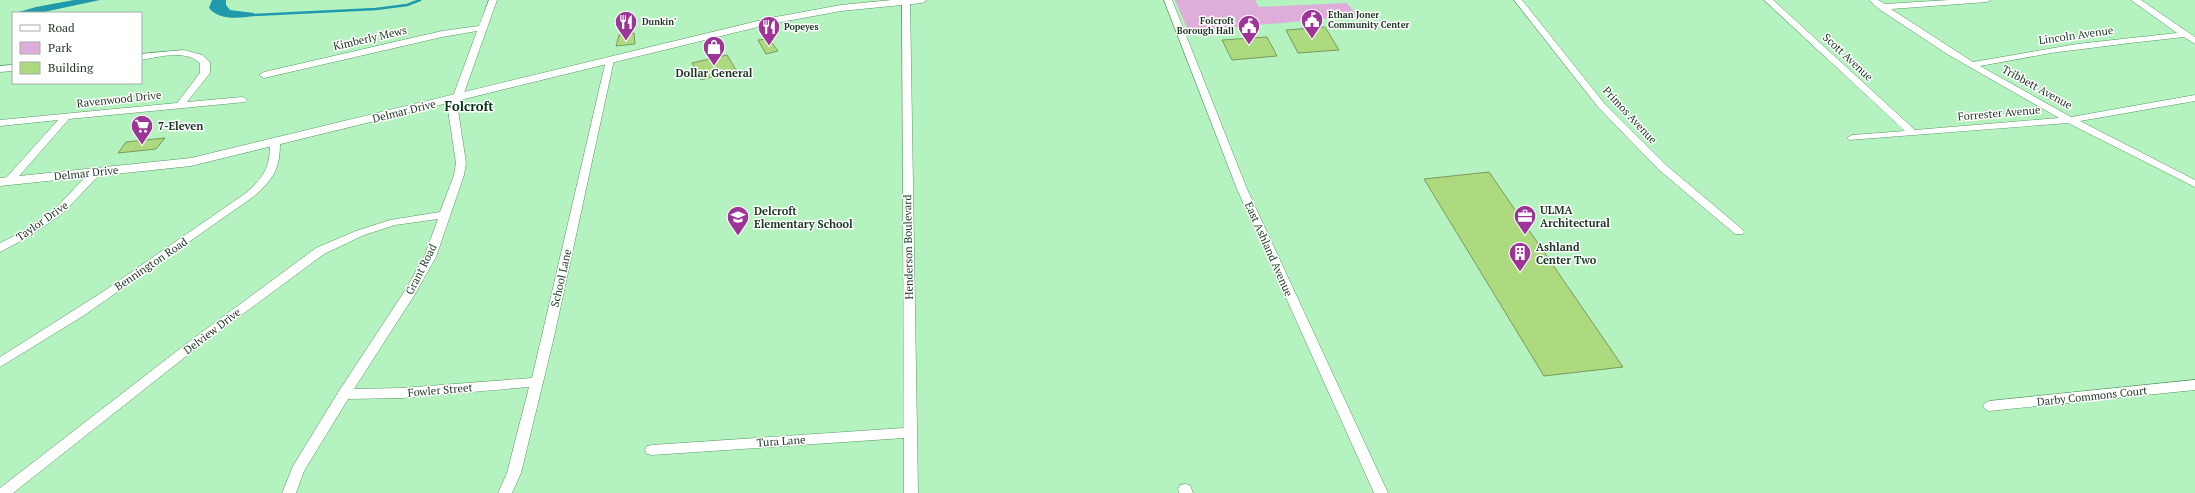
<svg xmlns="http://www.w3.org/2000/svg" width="2195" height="493" font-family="'PT Serif',serif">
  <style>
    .green { fill: #dfadda }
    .water { fill: #2099ab }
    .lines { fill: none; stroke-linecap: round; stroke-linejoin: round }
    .stream { stroke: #2099ab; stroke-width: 2.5 }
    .building { fill: #aeda7f; stroke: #7b9a5a }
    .minor-casing { stroke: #599566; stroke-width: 1 }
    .tertiary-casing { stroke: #599566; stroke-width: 1 }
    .minor { fill: #fff; fill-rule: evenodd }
    .tertiary { fill: #fff; fill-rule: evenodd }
    .labels { text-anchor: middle; stroke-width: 3; stroke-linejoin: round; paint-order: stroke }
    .far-poi-label { font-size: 9px; font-weight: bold; fill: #1c3521; stroke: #fff; text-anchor: start }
    .street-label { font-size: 11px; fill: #1c3521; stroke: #fff }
    .poi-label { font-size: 11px; font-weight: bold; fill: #1c3521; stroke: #fff; text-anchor: start }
    .quarter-label { font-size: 13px; font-weight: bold; fill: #023313; stroke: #fff }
  </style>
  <rect width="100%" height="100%" fill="#b4f3bf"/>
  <polygon class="green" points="1175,0 1255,0 1259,7 1347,3 1359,18 1324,19 1193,31 1186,26"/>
  <g class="water">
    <polygon points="74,0 100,0 39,13 15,13 36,7"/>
    <path d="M212,0H226V5L230,10L254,13L255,16C239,18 220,21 209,8Z"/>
  </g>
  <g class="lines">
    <polyline class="stream" points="252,15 376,9 407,5 420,0"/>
  </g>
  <g class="building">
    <polygon points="1325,27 1339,50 1298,53 1286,30"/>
    <polygon points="634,33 635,44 616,46 619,35"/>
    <polygon points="1267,37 1277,56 1232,60 1222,40"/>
    <polygon points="769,39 778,51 766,54 758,40"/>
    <polygon points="727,55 736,70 701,80 692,63"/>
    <polygon points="165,138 156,149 118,153 126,142"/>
    <polygon points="1489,172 1623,367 1544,376 1424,179"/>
  </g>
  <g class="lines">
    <g class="minor-casing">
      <g id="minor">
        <polygon points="489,0 497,0 458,110 466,163 464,175 436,257 415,294 354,389 402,388 532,378 606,60 607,58 613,58 614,60 554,337 521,473 512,493 498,493 507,473 529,387 402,398 348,399 304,471 296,493 282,493 293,466 339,391 406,289 424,257 438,219 395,225 364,235 324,254 194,350 13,493 0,493 0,488 186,344 316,248 356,231 390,220 440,212 454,175 456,163 448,110 477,31 442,37 264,78 259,75 264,72 442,31 479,26"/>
        <polygon points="902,0 910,0 918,493 904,493 904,438 652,455 647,454 645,450 647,446 652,445 904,428"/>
        <polygon points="1164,0 1172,0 1247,189 1388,493 1374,493 1237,189"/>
        <polygon points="1514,0 1522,0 1604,103 1666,165 1743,230 1744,232 1743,234 1735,234 1658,169 1598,107"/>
        <polygon points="1764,0 1773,0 1915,130 2059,118 1947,54 1879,9 1869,0 1878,0 1885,4 1949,0 1991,0 1987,2 1891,9 1973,62 2077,44 2177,33 2131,0 2141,0 2195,37 2195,44 2184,37 2130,43 2051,53 1980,66 2071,117 2195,95 2195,101 2080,121 2195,180 2195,187 2068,123 1849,140 1847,138 1852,135 1905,131"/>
        <path d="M184,50L202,55L210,62V73L187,102L242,97L245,98L247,100L245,102L69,119L13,183H5L4,181L5,179L58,120L0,126V120L177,103L200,73V63C184,49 160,57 141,60V54Z"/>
        <polygon points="13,65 13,71 0,72 0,66"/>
        <path d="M275,140L280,143C280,169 273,180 253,197L83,316L0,367V357L101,293L246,193C264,177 270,168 270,143Z"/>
        <polygon points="96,169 101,172 100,174 63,213 30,236 0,252 0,243 22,232 55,209 92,170"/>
        <polygon points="2195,380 2195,390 1989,411 1985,409 1983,406 1985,403 1989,401"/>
        <polygon points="1185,484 1190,485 1193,493 1179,493 1178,489 1180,485"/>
      </g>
    </g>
    <g class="tertiary-casing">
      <polygon id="tertiary" points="892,0 927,0 922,3 841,11 770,24 191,166 0,186 0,178 191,158 770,18 841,5"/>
    </g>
    <use href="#minor" class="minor"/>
    <use href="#tertiary" class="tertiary"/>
  </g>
  <defs>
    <g id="civic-pin" transform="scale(1.15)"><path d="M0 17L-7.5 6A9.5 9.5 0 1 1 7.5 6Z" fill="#9d3598" stroke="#fff"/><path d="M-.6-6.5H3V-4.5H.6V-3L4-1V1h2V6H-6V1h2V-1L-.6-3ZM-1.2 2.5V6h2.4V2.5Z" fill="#fff"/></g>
    <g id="restaurant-pin" transform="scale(1.15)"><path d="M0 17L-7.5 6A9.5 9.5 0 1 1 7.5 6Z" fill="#9d3598" stroke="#fff"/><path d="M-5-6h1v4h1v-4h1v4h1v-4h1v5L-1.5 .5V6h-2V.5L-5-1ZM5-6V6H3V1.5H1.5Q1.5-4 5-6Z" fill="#fff"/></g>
    <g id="shop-pin" transform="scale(1.15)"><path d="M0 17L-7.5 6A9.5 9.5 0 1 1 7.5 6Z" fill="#9d3598" stroke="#fff"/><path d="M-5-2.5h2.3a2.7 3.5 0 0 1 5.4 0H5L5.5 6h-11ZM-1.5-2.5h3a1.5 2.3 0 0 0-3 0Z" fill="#fff"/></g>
    <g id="supermarket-pin" transform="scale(1.15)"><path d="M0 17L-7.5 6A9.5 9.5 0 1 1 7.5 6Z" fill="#9d3598" stroke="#fff"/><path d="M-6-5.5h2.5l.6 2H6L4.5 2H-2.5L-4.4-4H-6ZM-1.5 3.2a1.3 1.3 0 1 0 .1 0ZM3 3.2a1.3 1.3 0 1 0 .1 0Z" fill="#fff"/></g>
    <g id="office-pin" transform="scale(1.15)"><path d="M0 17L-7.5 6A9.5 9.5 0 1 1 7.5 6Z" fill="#9d3598" stroke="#fff"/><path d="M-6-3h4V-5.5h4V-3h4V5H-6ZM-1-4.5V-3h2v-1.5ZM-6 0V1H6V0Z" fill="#fff"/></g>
    <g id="school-pin" transform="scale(1.15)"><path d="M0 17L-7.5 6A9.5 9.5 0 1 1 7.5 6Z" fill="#9d3598" stroke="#fff"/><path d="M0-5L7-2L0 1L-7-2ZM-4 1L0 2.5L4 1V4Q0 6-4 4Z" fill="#fff"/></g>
    <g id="building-pin" transform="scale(1.15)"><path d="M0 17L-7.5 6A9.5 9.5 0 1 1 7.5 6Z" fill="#9d3598" stroke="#fff"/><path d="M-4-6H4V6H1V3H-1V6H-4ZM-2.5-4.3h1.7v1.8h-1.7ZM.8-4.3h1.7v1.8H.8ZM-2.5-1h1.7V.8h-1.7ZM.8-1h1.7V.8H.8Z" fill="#fff"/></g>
  </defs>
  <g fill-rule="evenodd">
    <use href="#civic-pin" x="1312" y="20"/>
    <use href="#restaurant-pin" x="626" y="22"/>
    <use href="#civic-pin" x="1249" y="26"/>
    <use href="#restaurant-pin" x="769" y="27"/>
    <use href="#shop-pin" x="714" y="47"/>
    <use href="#supermarket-pin" x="142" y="126"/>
    <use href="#office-pin" x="1525" y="216"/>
    <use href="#school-pin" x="738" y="217"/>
    <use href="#building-pin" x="1520" y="253"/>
  </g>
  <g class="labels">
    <g class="far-poi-label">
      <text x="1328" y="18">Ethan Joner<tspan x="1328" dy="10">Community Center</tspan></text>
      <text x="1234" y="24" text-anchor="end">Folcroft<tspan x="1234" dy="10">Borough Hall</tspan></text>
      <text x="642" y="25">Dunkin'</text>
      <text x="784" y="30">Popeyes</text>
    </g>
    <g class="street-label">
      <text transform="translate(2076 35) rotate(-8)" y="4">Lincoln Avenue</text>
      <text transform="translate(370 38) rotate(-13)" y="4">Kimberly Mews</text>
      <text transform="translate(1848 57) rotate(43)" y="4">Scott Avenue</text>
      <text transform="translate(2037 87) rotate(29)" y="4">Tribbett Avenue</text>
      <text transform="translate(119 99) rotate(-6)" y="4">Ravenwood Drive</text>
      <text transform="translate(404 111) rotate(-14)" y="4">Delmar Drive</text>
      <text transform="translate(1999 113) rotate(-5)" y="4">Forrester Avenue</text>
      <text transform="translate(1630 115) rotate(47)" y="4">Primos Avenue</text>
      <text transform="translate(86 173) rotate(-6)" y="4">Delmar Drive</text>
      <text transform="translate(42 221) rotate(-35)" y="4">Taylor Drive</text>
      <text transform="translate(908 247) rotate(-91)" y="4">Henderson Boulevard</text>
      <text transform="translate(1269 249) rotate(66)" y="4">East Ashland Avenue</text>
      <text transform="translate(151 264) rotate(-34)" y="4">Bennington Road</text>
      <text transform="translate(421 269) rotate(-63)" y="4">Grant Road</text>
      <text transform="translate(561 278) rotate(-77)" y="4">School Lane</text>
      <text transform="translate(212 331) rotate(-37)" y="4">Delview Drive</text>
      <text transform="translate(440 390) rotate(-5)" y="4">Fowler Street</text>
      <text transform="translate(2092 396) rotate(-6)" y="4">Darby Commons Court</text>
      <text transform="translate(781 441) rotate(-4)" y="4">Tura Lane</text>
    </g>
    <g class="poi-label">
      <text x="714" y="77" text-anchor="middle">Dollar General</text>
      <text x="158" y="130">7-Eleven</text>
      <text x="1540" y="214">ULMA<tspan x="1540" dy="13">Architectural</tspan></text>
      <text x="754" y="215">Delcroft<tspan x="754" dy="13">Elementary School</tspan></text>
      <text x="1536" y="251">Ashland<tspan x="1536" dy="13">Center Two</tspan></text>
    </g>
    <g class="quarter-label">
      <text x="469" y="111">Folcroft</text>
    </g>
  </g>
  <rect x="12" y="12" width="130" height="72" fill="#ffffff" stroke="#a4aea6"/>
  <rect x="20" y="25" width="20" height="6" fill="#ffffff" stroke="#a4aea6"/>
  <text x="48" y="32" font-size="12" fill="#1c3521">Road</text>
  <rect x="20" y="42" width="20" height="12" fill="#dfadda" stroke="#a4aea6"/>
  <text x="48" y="52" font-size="12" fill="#1c3521">Park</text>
  <rect x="20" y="62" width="20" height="12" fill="#aeda7f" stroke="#a4aea6"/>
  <text x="48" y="72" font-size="12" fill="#1c3521">Building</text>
</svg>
